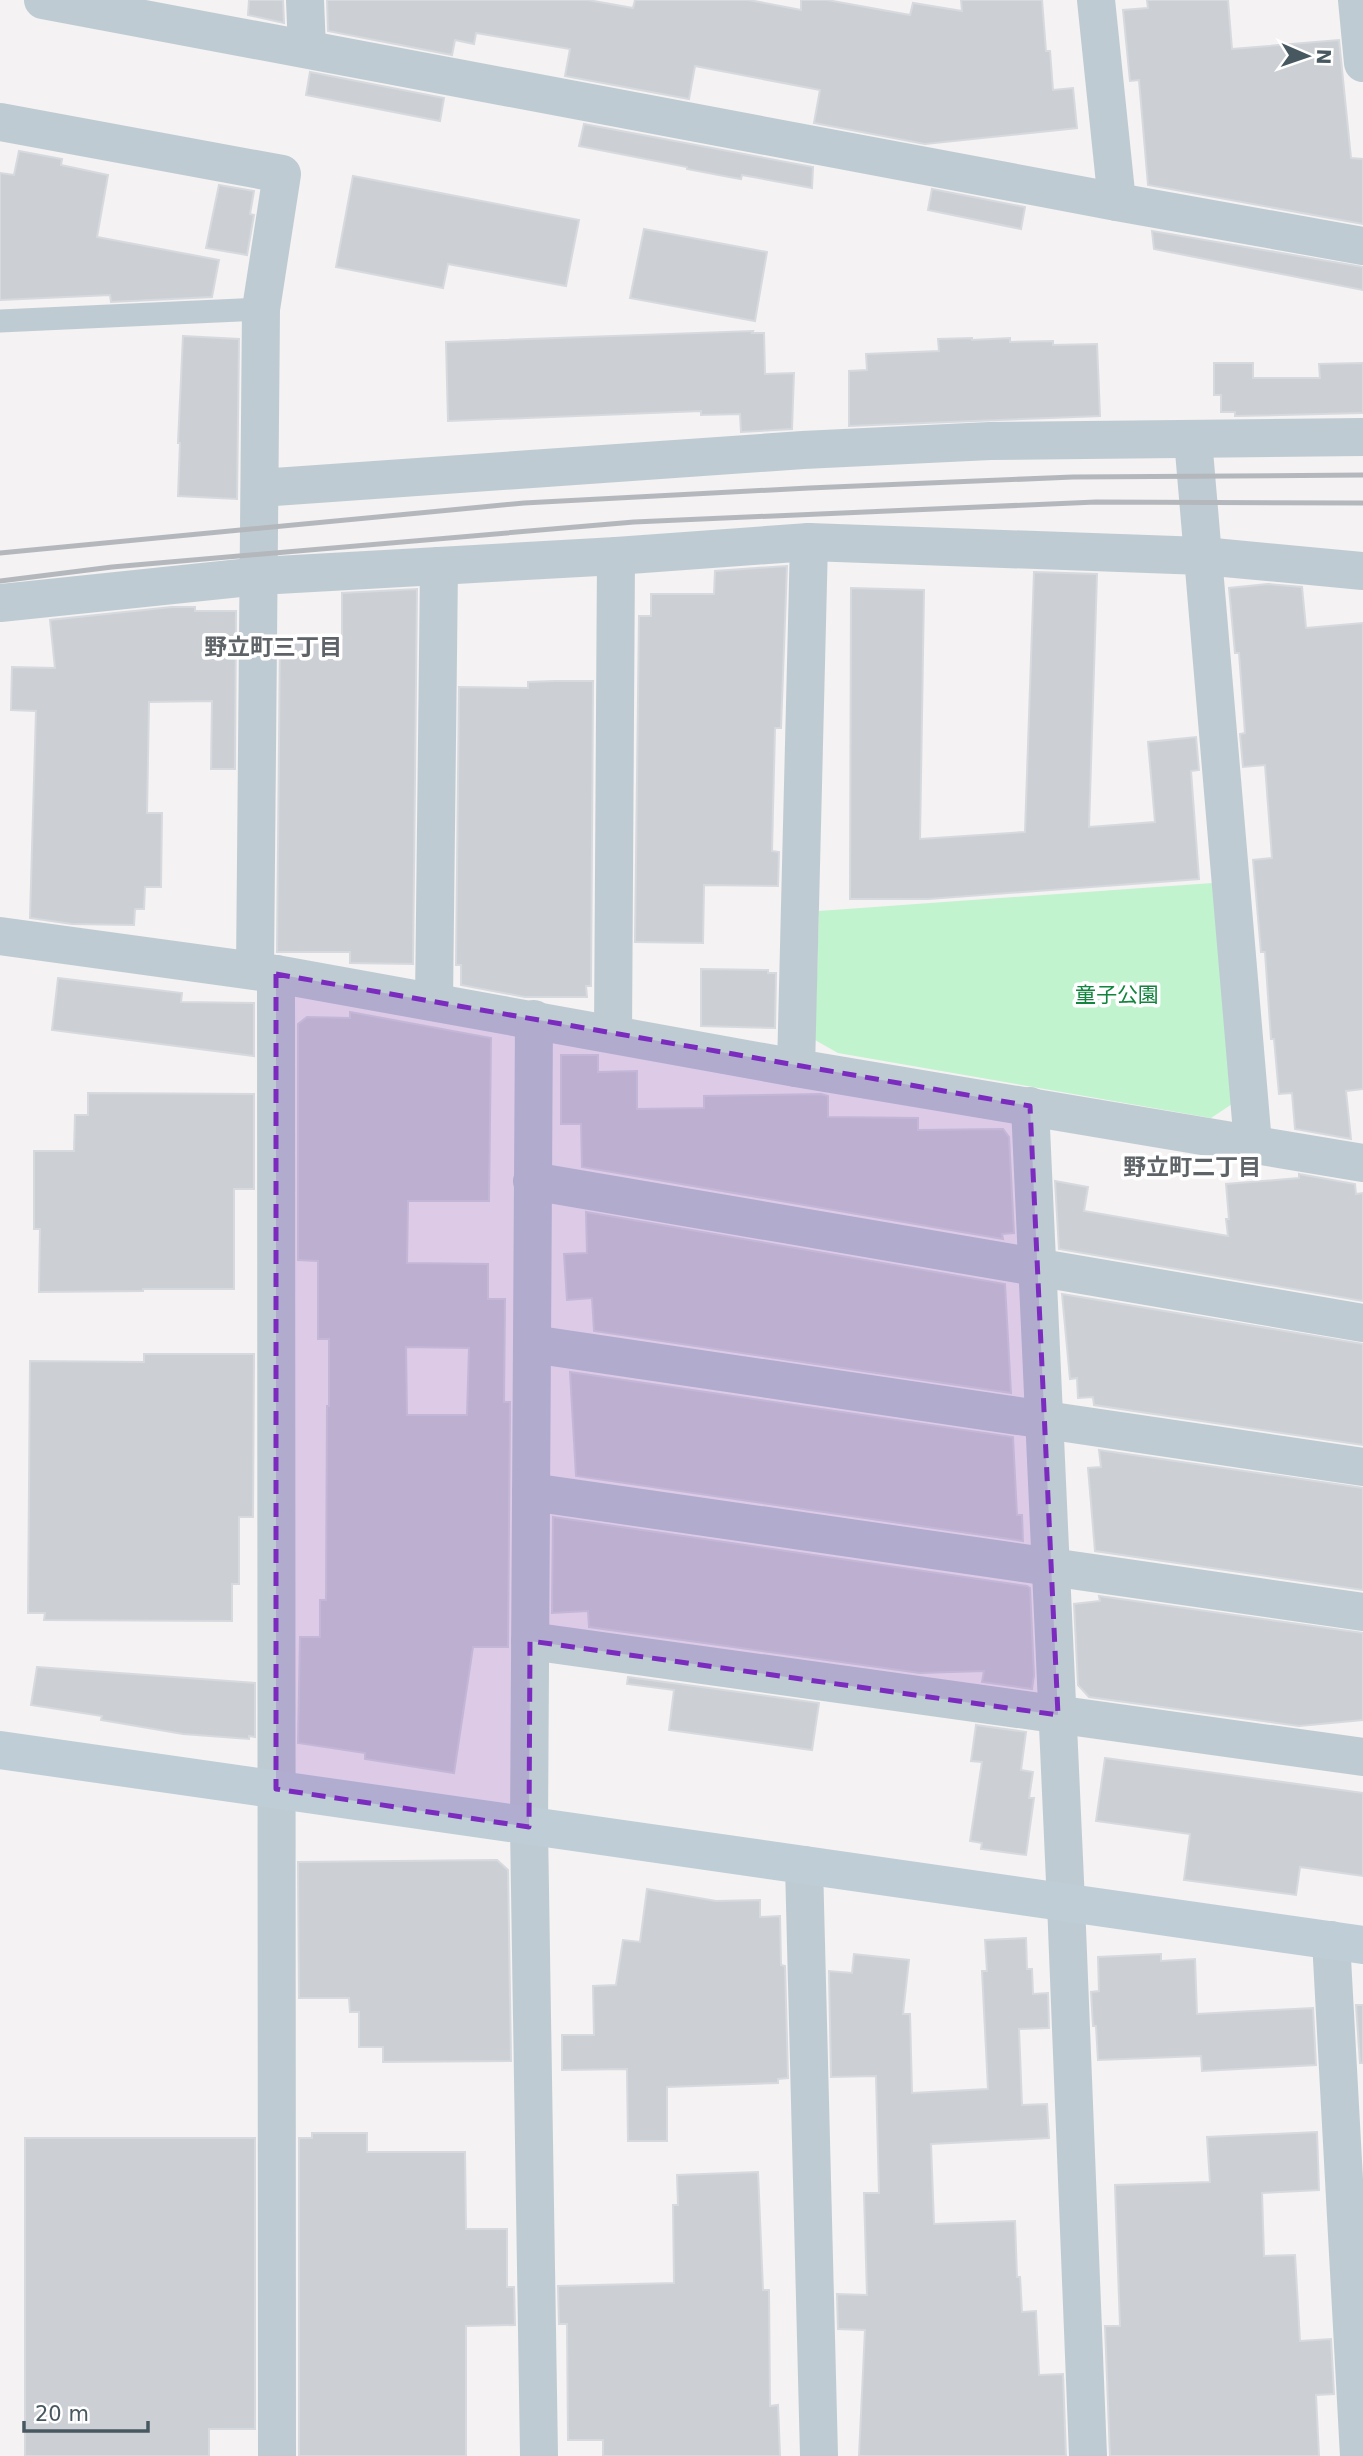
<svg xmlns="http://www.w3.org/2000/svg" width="1363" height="2456" font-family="'DejaVu Sans','Noto Sans JP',sans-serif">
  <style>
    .green { fill: #c0f3ce }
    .building { fill: #ccd0d5; stroke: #d6d9de; stroke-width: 2; fill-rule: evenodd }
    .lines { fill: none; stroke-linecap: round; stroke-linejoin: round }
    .lane { stroke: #bfcbd2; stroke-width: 23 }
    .street { stroke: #bfcbd2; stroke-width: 38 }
    .secondary { stroke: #bfcdd6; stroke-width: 38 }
    .rail { stroke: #b4b8bd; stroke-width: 5 }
    .marked { fill: #7b2cbf; fill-opacity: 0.2; stroke: #7b2cbf; stroke-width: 5; stroke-dasharray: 14 9; stroke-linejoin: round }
    .labels { text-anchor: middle; stroke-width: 7; stroke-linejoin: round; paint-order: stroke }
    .park-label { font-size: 21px; fill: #12843e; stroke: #fff }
    .neighbourhood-label { font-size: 23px; font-weight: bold; fill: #5e6368; stroke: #fff }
  </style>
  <rect width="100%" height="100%" fill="#f4f2f2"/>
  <polygon class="green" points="1213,883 1232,1104 1211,1118 838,1053 815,1040 819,911"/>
  <g class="building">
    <polygon points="249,0 283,0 284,23 248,15"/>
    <polygon points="327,0 588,0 633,8 635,0 749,0 801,10 801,0 827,0 910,15 913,3 962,11 961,0 1042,0 1046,51 1050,51 1053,90 1073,88 1077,128 925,144 814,123 820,90 695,66 689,99 565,76 570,49 476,33 474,44 455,40 452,55 328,31"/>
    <polygon points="1147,0 1228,0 1232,49 1339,40 1351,158 1363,159 1363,224 1148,185 1139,80 1130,81 1123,10 1148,8"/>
    <polygon points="310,72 444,98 440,121 306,95"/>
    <polygon points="584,124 813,167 812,188 742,175 741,179 724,176 687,169 687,167 579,146"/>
    <polygon points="19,151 62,159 61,165 108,175 97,237 219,260 212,297 111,302 110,295 0,300 0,173 14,175"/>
    <polygon points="353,176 579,220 566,286 448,264 443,288 336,267"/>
    <polygon points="219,185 254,191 250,214 254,215 247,255 206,248"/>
    <polygon points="932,189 1025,207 1021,229 928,210"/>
    <polygon points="644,229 767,252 755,321 630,298"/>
    <polygon points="1152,231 1363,267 1363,290 1154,249"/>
    <polygon points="753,331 752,333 764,333 765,374 794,373 792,429 741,432 740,414 701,415 701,411 448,421 446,342"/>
    <polygon points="183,336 239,339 237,499 178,496 180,443 178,443"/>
    <polygon points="972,338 972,340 1010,338 1010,342 1053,341 1053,345 1097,344 1100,416 849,426 849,371 867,370 866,354 939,351 938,339"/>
    <polygon points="1214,363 1253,363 1253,378 1320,378 1319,364 1363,363 1363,413 1235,416 1235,412 1221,412 1221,395 1214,395"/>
    <polygon points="787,566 781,728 775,728 772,851 779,852 778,886 704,885 703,943 635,942 639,616 651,616 651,594 714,594 715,571"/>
    <polygon points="1034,572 1097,574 1089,827 1155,822 1148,742 1196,737 1199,770 1191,771 1199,879 928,899 850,899 851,588 924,590 920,839 1025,832"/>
    <polygon points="1268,584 1302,587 1306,628 1363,623 1363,1089 1346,1091 1351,1139 1295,1129 1292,1093 1279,1094 1274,1039 1271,1039 1265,952 1261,952 1253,860 1272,858 1265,765 1243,767 1240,734 1245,733 1239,653 1235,653 1229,588"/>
    <polygon points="417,589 413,964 350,963 350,952 277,952 280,638 342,638 342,593"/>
    <polygon points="172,607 195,607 195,611 236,611 235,769 211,769 212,701 149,702 147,813 162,813 161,887 145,887 144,909 135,909 134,925 72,924 30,918 36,711 11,710 12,667 55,668 50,620"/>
    <polygon points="554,681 593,681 591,986 586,986 587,997 525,997 461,985 461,965 456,965 459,687 528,688 528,682"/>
    <polygon points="701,969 768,970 768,973 776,973 775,1028 701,1026"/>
    <polygon points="58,978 182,993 181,1002 254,1003 254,1056 52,1030"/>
    <path d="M350,1012L491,1038L489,1201H408L407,1263L488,1264V1299H505L504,1402H510L508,1647H473L454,1773L365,1759V1753L298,1743L300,1637H320V1600H326L327,1406H329V1339H318V1261L298,1260V1024L307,1017L350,1018ZM406,1347L469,1348L467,1415H407Z"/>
    <polygon points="561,1055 598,1055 598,1072 637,1071 637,1109 704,1108 704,1096 821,1094 828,1096 828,1117 918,1118 918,1130 1003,1129 1009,1137 1014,1233 1002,1234 1003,1239 582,1167 581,1124 561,1124"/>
    <polygon points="88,1093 254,1094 254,1189 234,1189 234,1289 143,1289 143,1291 39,1292 40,1229 34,1229 34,1151 74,1151 75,1115 88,1115"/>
    <polygon points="1299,1174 1355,1184 1356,1194 1363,1193 1363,1301 1059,1249 1055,1181 1088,1187 1084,1211 1228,1236 1226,1219 1229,1219 1226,1184 1299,1178"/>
    <polygon points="586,1212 1005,1284 1011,1393 594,1331 592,1298 567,1300 564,1254 587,1253"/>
    <polygon points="1062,1294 1363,1344 1363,1445 1094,1405 1093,1397 1078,1398 1077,1378 1070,1379"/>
    <polygon points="144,1354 254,1354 253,1517 239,1517 239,1584 232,1584 232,1621 44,1620 45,1613 28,1613 30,1361 144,1362"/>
    <polygon points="570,1372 1013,1437 1017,1515 1022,1515 1023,1541 576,1476"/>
    <polygon points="1099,1450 1363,1488 1363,1590 1095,1551 1088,1468 1101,1467"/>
    <polygon points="553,1517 1027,1586 1030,1588 1034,1675 1032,1689 982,1682 984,1671 920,1673 589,1627 588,1611 552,1613"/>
    <polygon points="1099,1596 1363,1633 1363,1720 1299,1726 1089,1697 1078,1685 1074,1604 1100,1601"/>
    <polygon points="37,1667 255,1683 255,1737 249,1736 249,1739 183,1734 101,1720 102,1716 31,1705"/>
    <polygon points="628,1677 819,1703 812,1750 669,1730 674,1690 627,1684"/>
    <polygon points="976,1725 1026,1732 1021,1770 1033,1772 1029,1798 1034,1798 1026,1855 981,1849 982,1843 970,1841 982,1762 971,1761"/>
    <polygon points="1105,1758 1363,1793 1363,1876 1300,1867 1296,1895 1184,1880 1190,1834 1096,1821"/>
    <polygon points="497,1860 508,1870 511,2061 383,2062 383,2047 359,2047 359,2012 350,2012 349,1998 299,1998 298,1862"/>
    <polygon points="647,1889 716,1901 760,1900 760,1917 780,1916 781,1965 785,1966 788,2078 778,2079 778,2083 667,2087 667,2141 628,2141 627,2069 562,2070 562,2035 594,2035 593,1986 616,1985 623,1940 640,1942"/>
    <polygon points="1026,1938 1027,1969 1032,1969 1033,1994 1048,1993 1049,2028 1019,2029 1022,2105 1047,2104 1049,2138 931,2144 934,2224 1015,2221 1017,2277 1020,2277 1022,2312 1036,2311 1039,2375 1063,2374 1066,2456 859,2456 865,2330 838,2329 837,2294 867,2295 864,2193 879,2193 876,2076 831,2077 829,1971 852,1973 854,1954 909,1960 903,2014 910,2014 912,2093 988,2089 982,1971 987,1971 985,1940"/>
    <polygon points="1161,1954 1161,1961 1195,1959 1197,2014 1313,2008 1316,2065 1202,2071 1201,2056 1098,2060 1096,2026 1093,2026 1091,1992 1099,1991 1098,1957"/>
    <polygon points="1356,2005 1363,2005 1363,2063 1360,2063"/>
    <polygon points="1317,2132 1319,2190 1262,2193 1264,2256 1295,2255 1300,2341 1331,2339 1334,2394 1316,2395 1319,2456 1110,2456 1105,2326 1120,2326 1115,2185 1210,2182 1207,2137"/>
    <polygon points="312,2133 367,2133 367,2152 465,2152 466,2229 507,2229 507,2287 514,2287 515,2325 466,2326 466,2456 299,2456 299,2138 312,2138"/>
    <polygon points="25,2138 255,2138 255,2429 209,2429 209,2456 25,2456"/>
    <polygon points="758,2172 763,2290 769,2290 770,2406 778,2405 780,2456 603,2456 603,2440 568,2440 567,2324 559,2324 558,2286 674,2283 673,2205 678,2205 677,2175"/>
  </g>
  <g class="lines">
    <polyline class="lane" points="0,321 261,309"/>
    <g class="street">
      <polyline points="43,0 1117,202 1363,246"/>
      <polyline points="305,0 307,49"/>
      <polyline points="1096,0 1117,202"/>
      <polyline points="1357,0 1363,63"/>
      <polyline points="0,122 282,174 261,309 255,971"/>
      <polyline points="1193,439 1253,1144"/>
      <polyline points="260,488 803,450 990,441 1363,437"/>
      <polyline points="0,603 259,576 616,556 809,542 1203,556 1363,571"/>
      <polyline points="0,936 276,974 796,1068 1363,1163"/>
      <polyline points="276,974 277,2456"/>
      <polyline points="434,1002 439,566"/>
      <polyline points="534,1019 529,1827 539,2456"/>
      <polyline points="613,1034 616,556"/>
      <polyline points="796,1068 809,542"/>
      <polyline points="1030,1106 1066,1903 1088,2456"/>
      <polyline points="532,1181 1363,1323"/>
      <polyline points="532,1344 1363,1467"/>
      <polyline points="531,1492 1363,1612"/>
      <polyline points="530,1641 1363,1757"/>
      <polyline points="804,1865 819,2456"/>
      <polyline points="1331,1940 1359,2456"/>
    </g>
    <polyline class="secondary" points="0,1750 1363,1945"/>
    <g class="rail">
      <polyline points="0,553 524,503 809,488 1073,477 1363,475"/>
      <polyline points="0,581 112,567 634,522 1096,502 1363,503"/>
    </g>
  </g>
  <path class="marked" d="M276,974L1030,1106L1058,1715L530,1641L529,1827L276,1789Z"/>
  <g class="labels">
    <g class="park-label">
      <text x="1117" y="1002">童子公園</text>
    </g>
    <g class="neighbourhood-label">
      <text x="273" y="655">野立町三丁目</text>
      <text x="1192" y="1175">野立町二丁目</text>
    </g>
  </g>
  <g transform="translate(1307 56) rotate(92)" stroke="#ffffff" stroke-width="5" paint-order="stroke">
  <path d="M0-5L12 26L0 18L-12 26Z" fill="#485861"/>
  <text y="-10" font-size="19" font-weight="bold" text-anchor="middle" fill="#485861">N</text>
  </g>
  <path d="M24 2421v10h124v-10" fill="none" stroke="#485861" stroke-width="3.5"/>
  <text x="35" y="2421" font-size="21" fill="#485861" stroke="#ffffff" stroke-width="5" paint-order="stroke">20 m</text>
</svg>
